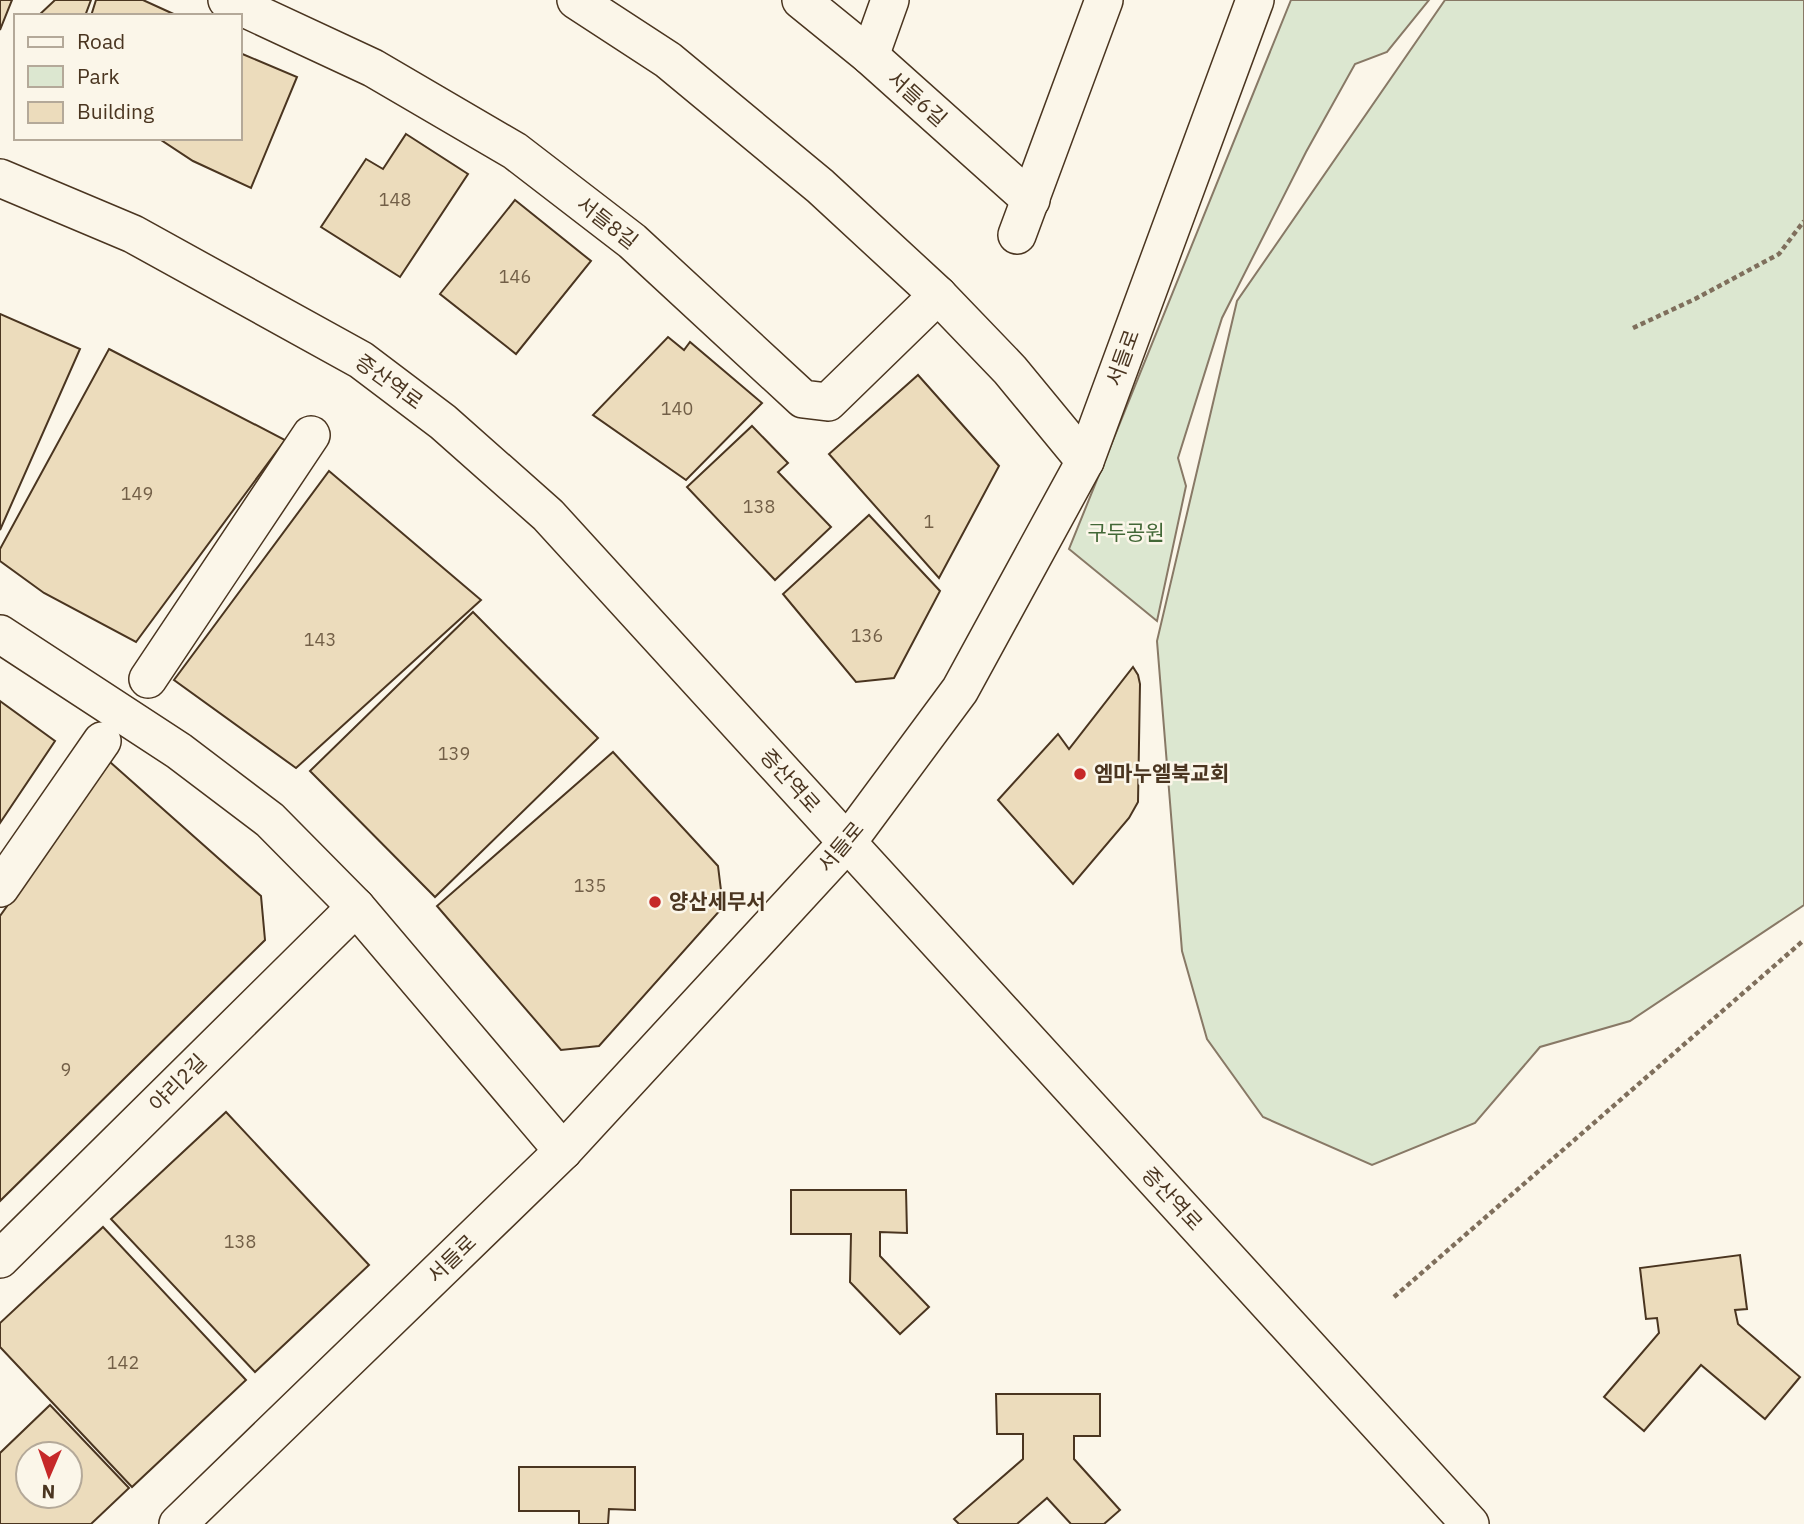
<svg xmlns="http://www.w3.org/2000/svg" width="1804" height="1524" font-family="'IBM Plex Sans','Noto Sans KR',sans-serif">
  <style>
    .green { fill: #dce7d0; stroke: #887966; stroke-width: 2 }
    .building { fill: #ecdcbc; stroke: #4a3520; stroke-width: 2; fill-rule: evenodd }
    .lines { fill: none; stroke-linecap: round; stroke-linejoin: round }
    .minor-casing { stroke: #4a3520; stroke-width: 40 }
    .path { stroke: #7f6f5c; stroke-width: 4.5; stroke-dasharray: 5 3.5; stroke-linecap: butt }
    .minor { stroke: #fbf6e9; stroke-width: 37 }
    .poi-dot { fill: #c62828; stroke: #fbf6e9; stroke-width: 2.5 }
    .labels { text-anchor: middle; stroke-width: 5; stroke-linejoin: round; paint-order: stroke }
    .number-label { font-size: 18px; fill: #725f47 }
    .street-label { font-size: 21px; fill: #4a3520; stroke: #fbf6e9 }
    .park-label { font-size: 21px; fill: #436837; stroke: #fbf6e9 }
    .poi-label { font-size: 21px; font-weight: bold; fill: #4a3520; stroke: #fbf6e9; text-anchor: start }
  </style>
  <rect width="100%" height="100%" fill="#fbf6e9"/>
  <g class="green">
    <polygon points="1291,0 1429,0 1387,52 1355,64 1306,152 1222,318 1178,458 1186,486 1157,621 1069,549"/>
    <polygon points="1445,0 1804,0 1804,905 1630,1021 1540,1047 1475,1123 1372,1165 1263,1117 1207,1039 1182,951 1157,641 1237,301"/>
  </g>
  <g class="building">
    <polygon points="0,0 12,0 0,30"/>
    <polygon points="55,0 91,0 85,16 38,16"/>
    <polygon points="96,0 143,0 178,16 91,16"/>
    <polygon points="240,53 297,77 251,188 193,161 158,138 240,138"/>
    <polygon points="406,134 468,174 400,277 321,227 366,159 383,169"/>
    <polygon points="515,200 591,261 516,354 440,294"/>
    <polygon points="0,314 80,349 0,530"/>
    <polygon points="668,337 684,350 690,342 762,403 686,480 593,415"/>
    <polygon points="109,349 285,440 136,642 44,593 0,561 0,549"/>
    <polygon points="918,375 999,466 939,578 829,454"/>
    <polygon points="752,426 788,463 778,472 831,527 775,580 687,487"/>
    <polygon points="329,471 481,600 296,768 174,680"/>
    <polygon points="869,515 940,591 894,678 856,682 783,594"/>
    <polygon points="473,612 598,738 435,897 310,771"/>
    <polygon points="1133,667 1138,675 1140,684 1138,802 1129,818 1073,884 998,800 1058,734 1069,749"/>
    <polygon points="0,701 55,741 0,823"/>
    <polygon points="613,752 718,866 723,907 599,1046 561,1050 437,906"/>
    <polygon points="110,762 261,896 265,940 0,1201 0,916"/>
    <polygon points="226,1112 369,1265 255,1372 111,1219"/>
    <polygon points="791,1190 906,1190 907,1233 880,1232 880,1256 929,1307 900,1334 850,1282 851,1234 791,1234"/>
    <polygon points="103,1227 246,1380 132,1487 0,1347 0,1323"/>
    <polygon points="1740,1255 1747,1309 1735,1310 1738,1324 1800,1377 1765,1419 1701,1365 1644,1431 1604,1397 1659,1333 1657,1318 1646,1319 1640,1268"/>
    <polygon points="996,1394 1100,1394 1100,1436 1074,1436 1074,1459 1120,1510 1104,1524 1071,1524 1047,1498 1017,1524 959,1524 954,1519 1023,1459 1023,1434 997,1434"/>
    <path d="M50,1405L129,1488L91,1524H0V1453ZM28,1454H70V1496H28Z"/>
    <polygon points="519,1467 635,1467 635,1510 609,1509 608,1524 579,1524 579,1511 519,1511"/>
  </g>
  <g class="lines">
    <g class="minor-casing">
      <g id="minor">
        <polyline points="227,0 373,68 515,151 632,241 803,399 828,402 938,295"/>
        <polyline points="576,0 668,60 820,186 938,295 1010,370 1085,461"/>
        <polyline points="801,0 870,56 1031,200"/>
        <polyline points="870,56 890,0"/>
        <polyline points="0,178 133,234 361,360 443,422 548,515 1470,1524"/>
        <polyline points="1017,235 1104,0"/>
        <polyline points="0,634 179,751 270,820 356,907 563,1151"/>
        <polyline points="148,679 311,435"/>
        <polyline points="0,888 102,741"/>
        <polyline points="0,1259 356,907"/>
        <polyline points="178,1524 563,1151 846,844 960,690 1085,461 1255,0"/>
      </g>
    </g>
    <g class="path">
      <polyline points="1633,328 1695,299 1779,254 1804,221"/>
      <polyline points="1394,1297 1804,940"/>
    </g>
    <use href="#minor" class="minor"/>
  </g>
  <g class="poi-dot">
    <circle cx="1080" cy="774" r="7"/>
    <circle cx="655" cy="902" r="7"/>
  </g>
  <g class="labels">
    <g class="number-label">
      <text x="395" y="206">148</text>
      <text x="515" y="283">146</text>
      <text x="677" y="415">140</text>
      <text x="137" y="500">149</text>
      <text x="759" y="513">138</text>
      <text x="929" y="528">1</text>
      <text x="867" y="642">136</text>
      <text x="320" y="646">143</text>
      <text x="454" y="760">139</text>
      <text x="590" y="892">135</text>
      <text x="66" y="1076">9</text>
      <text x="240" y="1248">138</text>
      <text x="123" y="1369">142</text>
    </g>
    <g class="street-label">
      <text transform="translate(917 99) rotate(42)" y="7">서들6길</text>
      <text transform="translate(607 223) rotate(38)" y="7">서들8길</text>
      <text transform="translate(1123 358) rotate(-70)" y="7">서들로</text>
      <text transform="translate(389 382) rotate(36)" y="7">증산역로</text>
      <text transform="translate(790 781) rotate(48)" y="7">증산역로</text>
      <text transform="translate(841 847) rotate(-50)" y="7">서들로</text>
      <text transform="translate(178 1083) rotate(-45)" y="7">야리2길</text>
      <text transform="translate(1172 1199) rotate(47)" y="7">증산역로</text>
      <text transform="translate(452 1259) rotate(-44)" y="7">서들로</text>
    </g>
    <g class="park-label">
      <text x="1126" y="540">구두공원</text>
    </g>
    <g class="poi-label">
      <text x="1094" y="781">엠마누엘북교회</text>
      <text x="669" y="909">양산세무서</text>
    </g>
  </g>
  <rect x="14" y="14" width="228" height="126" fill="#fbf6e9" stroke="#b4a999" stroke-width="2"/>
  <rect x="28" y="37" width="35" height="10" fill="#fbf6e9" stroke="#b4a999" stroke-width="2"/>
  <text x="77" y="49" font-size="21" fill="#4a3520">Road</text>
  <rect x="28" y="66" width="35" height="21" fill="#dce7d0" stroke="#b4a999" stroke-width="2"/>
  <text x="77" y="84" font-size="21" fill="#4a3520">Park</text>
  <rect x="28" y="102" width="35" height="21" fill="#ecdcbc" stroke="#b4a999" stroke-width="2"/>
  <text x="77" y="119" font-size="21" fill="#4a3520">Building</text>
  <g transform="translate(49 1475) rotate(182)"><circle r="33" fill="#fbf6e9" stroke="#b4a999" stroke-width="2"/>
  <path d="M0-5L12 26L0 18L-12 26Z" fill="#c62828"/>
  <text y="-10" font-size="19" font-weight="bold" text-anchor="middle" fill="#4a3520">N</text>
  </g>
</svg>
